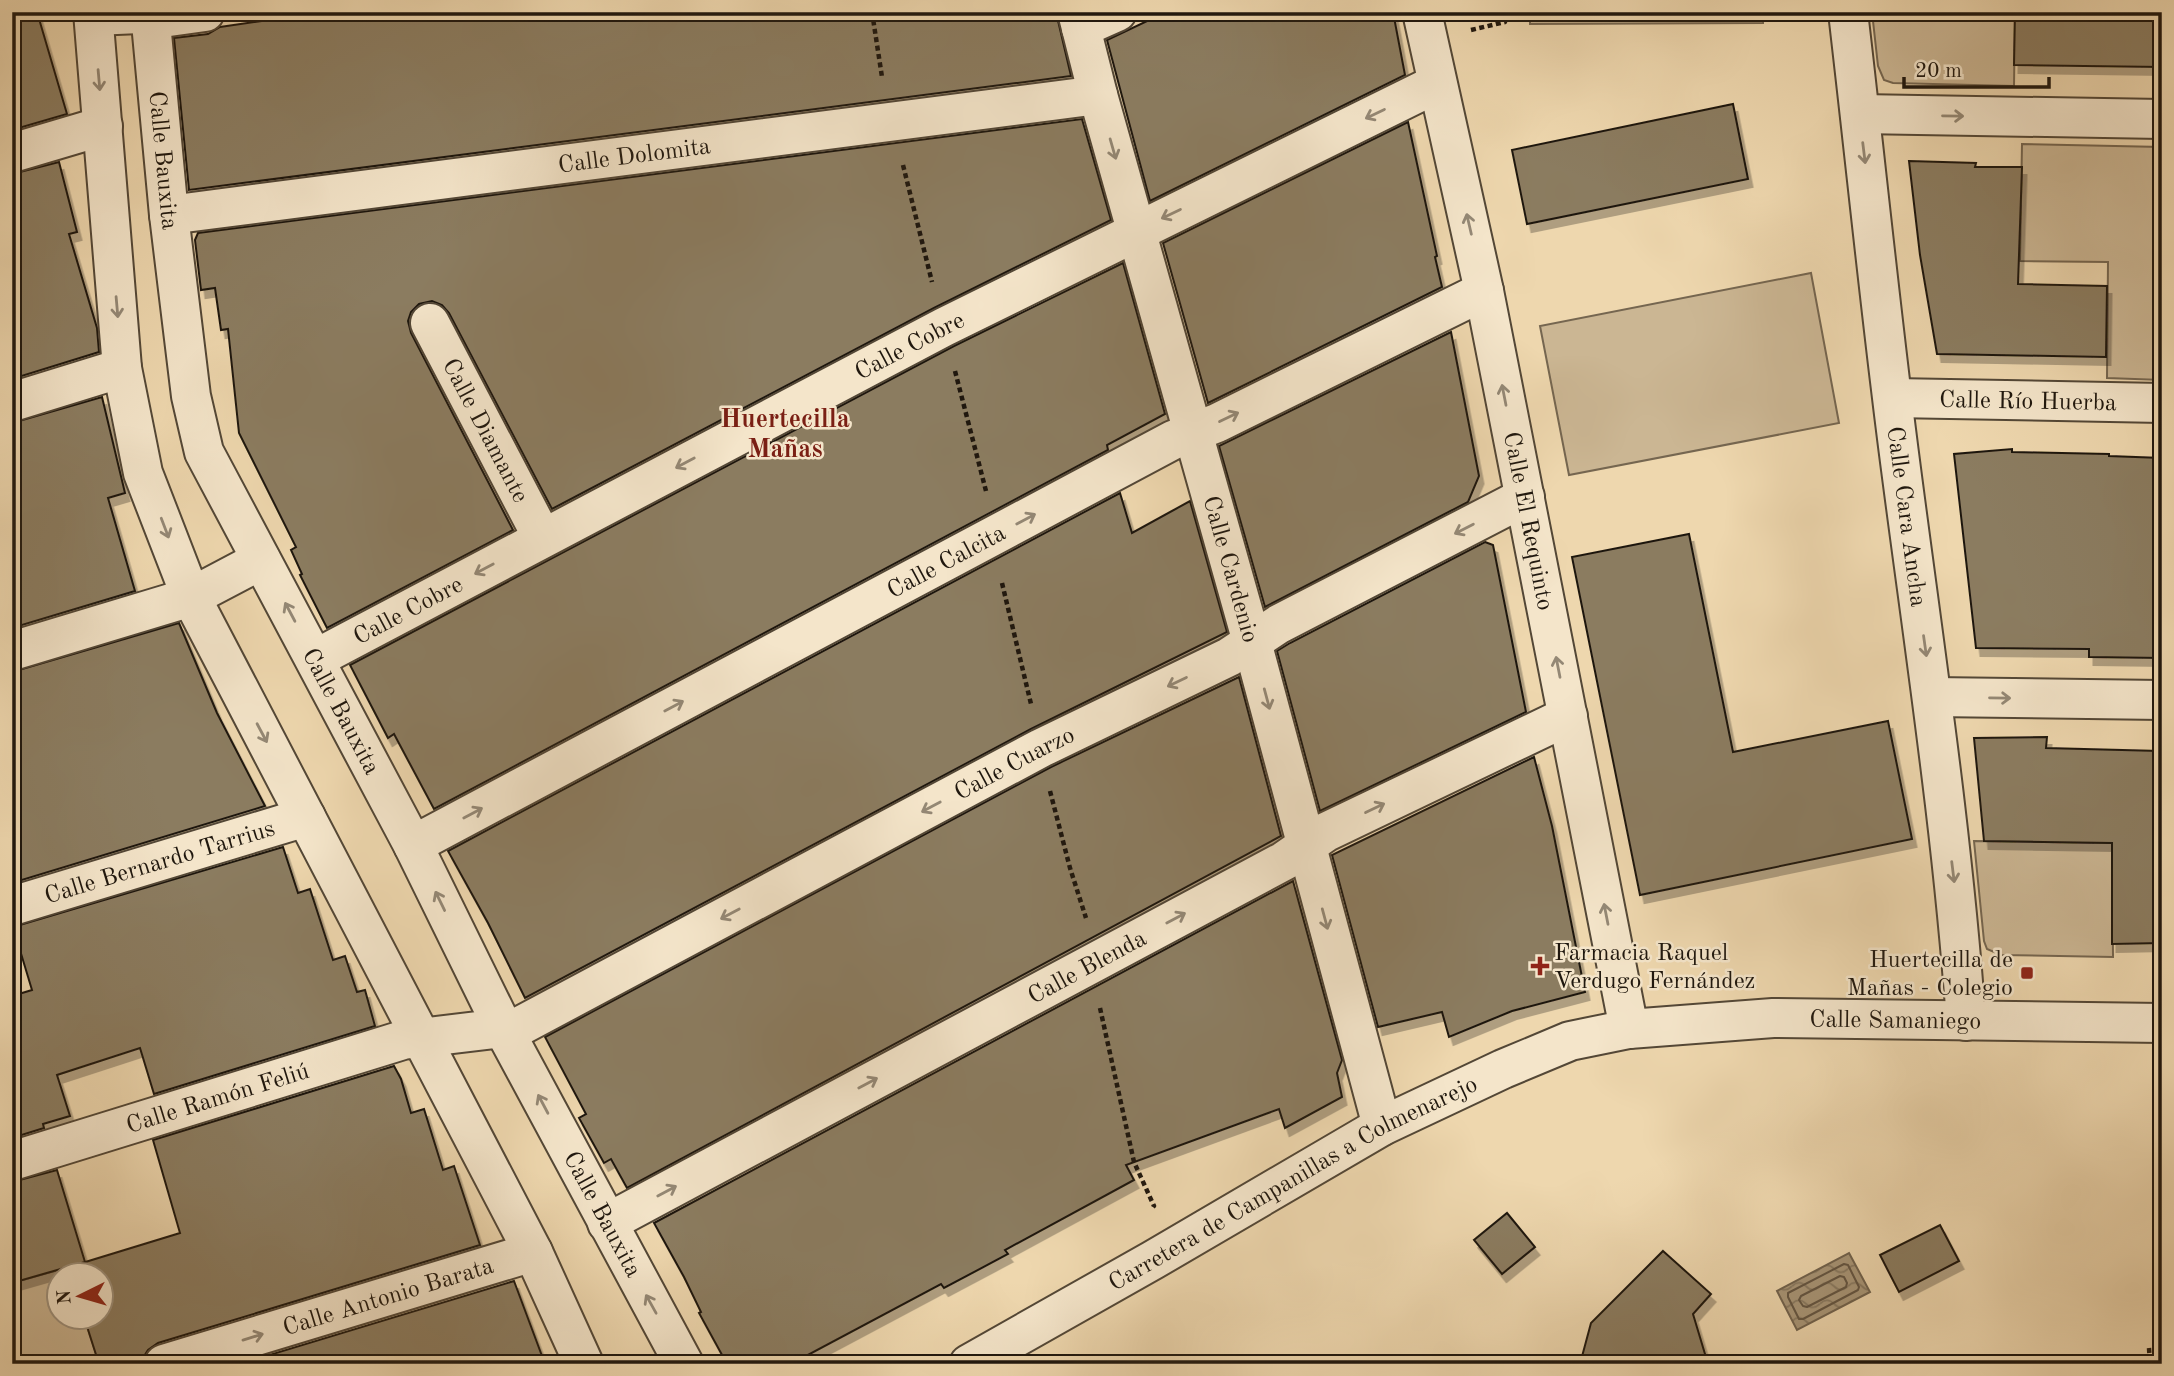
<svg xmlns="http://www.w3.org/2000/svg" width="2174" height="1376" font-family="'Old Standard TT',serif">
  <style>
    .green { fill: #cbb693; stroke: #756650; stroke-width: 2 }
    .water { fill: url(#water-waves); stroke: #71634e; stroke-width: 2 }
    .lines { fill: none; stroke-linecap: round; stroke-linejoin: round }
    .shore { stroke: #645643; stroke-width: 2 }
    .building { fill: #8b7b61; stroke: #1f170e; stroke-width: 2; filter: url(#shadow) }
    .minor-casing { stroke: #534736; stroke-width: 42 }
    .path { stroke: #1f170e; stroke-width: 4.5; stroke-dasharray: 5 3.5; stroke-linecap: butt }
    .minor { stroke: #f4e5ca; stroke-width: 38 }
    .oneway { stroke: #948875 }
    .poi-dot { fill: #8f2418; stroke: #f4e5ca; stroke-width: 2.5 }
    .labels { text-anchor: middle; stroke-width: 5; stroke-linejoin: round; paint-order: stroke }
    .street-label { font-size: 24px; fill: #1f170e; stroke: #f4e5ca }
    .poi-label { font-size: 24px; fill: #1f170e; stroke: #f4e5ca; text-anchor: start }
    .neighbourhood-label { font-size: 26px; font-weight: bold; fill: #7a1f14; stroke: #f4e5ca }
  </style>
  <defs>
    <pattern id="water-waves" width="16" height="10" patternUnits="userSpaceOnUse" patternTransform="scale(1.75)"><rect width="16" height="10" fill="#a89678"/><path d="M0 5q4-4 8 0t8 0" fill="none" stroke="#887961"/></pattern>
    <filter id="shadow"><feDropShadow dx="4.5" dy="8" stdDeviation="0" flood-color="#0004"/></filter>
  </defs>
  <rect width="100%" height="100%" fill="#eed7ae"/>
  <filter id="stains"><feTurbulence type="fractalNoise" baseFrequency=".00286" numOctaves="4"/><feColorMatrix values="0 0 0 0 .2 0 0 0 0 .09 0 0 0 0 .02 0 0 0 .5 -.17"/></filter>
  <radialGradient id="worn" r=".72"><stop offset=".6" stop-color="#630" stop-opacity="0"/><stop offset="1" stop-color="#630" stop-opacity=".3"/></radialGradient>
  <g class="green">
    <polygon points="1530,12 1763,12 1763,23 1530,24"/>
    <polygon points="1872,12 2015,12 2014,86 1893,83 1884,80 1878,66"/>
    <polygon points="2022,144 2162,147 2162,380 2107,378 2108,262 2020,261"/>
    <polygon points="1811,273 1839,423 1569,475 1540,326"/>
    <polygon points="2160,728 2162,728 2162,843 2157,843"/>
    <polygon points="1974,841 2112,843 2113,957 2001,955 1987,949 1984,941"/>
    <polygon points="69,1267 71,1274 60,1274 60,1316 84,1317 99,1363 12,1364 12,1283"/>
  </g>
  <polygon class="water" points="1849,1253 1870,1292 1797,1330 1777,1291"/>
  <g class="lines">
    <g class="shore">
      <polygon points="1844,1264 1848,1265 1859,1287 1858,1290 1803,1319 1799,1319 1788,1297 1788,1293"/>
      <polygon points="1840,1276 1844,1277 1847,1283 1846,1287 1807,1307 1803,1306 1799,1300 1801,1296"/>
    </g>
  </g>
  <g class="building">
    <polygon points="12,12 37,12 67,114 12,130"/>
    <polygon points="324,12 1056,12 1071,76 189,190 174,38 208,34 220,27"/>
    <polygon points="1166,12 1393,12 1405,75 1150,201 1107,40"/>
    <polygon points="2015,12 2162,12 2162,67 2014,65"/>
    <polygon points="1733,104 1748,179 1527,224 1512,150"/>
    <polygon points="1082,119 1111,220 934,308 552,509 449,313 442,305 432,301 419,304 411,312 408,321 411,333 513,530 327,628 300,575 302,574 291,550 296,547 239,433 228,329 221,330 215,288 201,290 195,240 198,233"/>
    <polygon points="1408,122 1437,256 1435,257 1442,287 1208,403 1163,243"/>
    <polygon points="1909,161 1976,163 1975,167 2022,167 2018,284 2107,286 2106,357 1937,354 1920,255"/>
    <polygon points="59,162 77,232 69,234 97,328 99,352 12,379 12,174"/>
    <polygon points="1123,263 1165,414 1107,445 1108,450 434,809 394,734 388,738 350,665 954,346"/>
    <polygon points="1451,332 1479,476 1468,502 1265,607 1219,446"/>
    <polygon points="102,397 125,493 108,498 135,591 12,628 12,423"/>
    <polygon points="2012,449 2012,452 2109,454 2109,456 2162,458 2162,658 2089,657 2089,649 1976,648 1954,454"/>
    <polygon points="1120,493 1132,533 1190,501 1227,632 1031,729 525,998 488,923 448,851"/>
    <polygon points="1689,534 1733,752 1888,721 1912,839 1640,895 1572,557"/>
    <polygon points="1485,542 1493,545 1526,712 1320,811 1277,651 1290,643"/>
    <polygon points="179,623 217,713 265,806 12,883 12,672"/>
    <polygon points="1239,677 1281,836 627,1188 611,1159 604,1163 579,1118 586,1114 545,1037 1051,767"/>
    <polygon points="2047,737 2046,748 2160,751 2156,864 2162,864 2162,943 2112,944 2112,843 1984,841 1974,738"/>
    <polygon points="1534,757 1552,826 1585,992 1512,1011 1449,1037 1442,1012 1378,1027 1332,855"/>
    <polygon points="283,847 298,893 310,889 333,960 345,956 357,992 365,990 375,1026 154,1094 140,1048 57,1075 70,1116 43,1124 44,1128 12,1138 12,996 32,990 13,927"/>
    <polygon points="1293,881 1342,1060 1337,1073 1342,1097 1285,1128 1279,1109 1126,1165 1134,1180 1005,1250 1008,1254 944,1288 941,1284 791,1364 727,1364 699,1313 701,1312 684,1277 654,1223"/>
    <polygon points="394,1066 401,1079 411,1113 424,1109 443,1170 454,1166 480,1245 158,1343 148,1350 143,1358 143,1364 99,1364 84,1317 102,1317 102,1275 71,1275 69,1267 180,1233 153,1140"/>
    <polygon points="57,1170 85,1262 12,1283 12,1182"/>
    <polygon points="1507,1213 1535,1247 1502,1274 1474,1240"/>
    <polygon points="1940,1225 1959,1261 1899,1292 1880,1255"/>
    <polygon points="1663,1251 1711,1294 1693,1314 1708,1364 1580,1364 1591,1323"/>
    <polygon points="514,1281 545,1364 240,1364"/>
  </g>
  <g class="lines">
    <g class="minor-casing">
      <g id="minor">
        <polyline points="93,12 122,368 143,473 191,597 533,1252 584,1364"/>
        <path id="s1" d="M150,12L169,215L191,396L204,452L413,845L503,1028L684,1364"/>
        <path id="s2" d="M1077,12L1098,95L1252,642L1382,1126"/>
        <path id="s3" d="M1422,12L1484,291L1629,1029"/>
        <path id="s4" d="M1848,12C1866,165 1881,317 1901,469C1925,653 1953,836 1966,1021"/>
        <polyline points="93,16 140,14 169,17 205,12"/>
        <polyline points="1081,28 1117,12"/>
        <polyline points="1860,114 2162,119"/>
        <polyline points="12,153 103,126"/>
        <path id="s5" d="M169,215L1098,95"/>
        <path id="s6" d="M430,323L542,537"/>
        <path id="s7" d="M1893,398L2162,403"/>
        <polyline points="12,402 122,368"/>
        <polyline points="12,651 191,597 261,560"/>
        <path id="s8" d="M315,659L944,327L1436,84"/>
        <polyline points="1932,697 2162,700"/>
        <path id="s9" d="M413,845L1173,440L1217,423L1484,291"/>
        <path id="s10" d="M12,906L306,817"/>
        <path id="s11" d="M12,1161L403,1040L520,1026L1041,748L1229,657L1279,624L1525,497"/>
        <path id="s12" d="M607,1223L1284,861L1326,832L1568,716"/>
        <path id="s13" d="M164,1364L533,1252"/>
        <path id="s14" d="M969,1364L1153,1260L1382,1126L1503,1069L1570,1041L1629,1029L1773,1018L2162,1023"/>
      </g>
    </g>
    <g class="path">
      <polyline points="872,12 882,77"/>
      <polyline points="1471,30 1505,22 1506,12"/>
      <polyline points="903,165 932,282"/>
      <polyline points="955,371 986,491"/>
      <polyline points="1002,583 1031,704"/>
      <polyline points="1050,791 1070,868 1086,918"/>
      <polyline points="1100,1008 1134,1162 1154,1206 1153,1207"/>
      <polyline points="2149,1348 2150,1364"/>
    </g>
    <use href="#minor" class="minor"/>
  </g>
  <defs><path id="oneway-shaft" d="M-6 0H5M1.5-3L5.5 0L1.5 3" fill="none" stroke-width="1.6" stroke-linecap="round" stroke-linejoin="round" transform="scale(1.75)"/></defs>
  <g class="oneway">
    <use href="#oneway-shaft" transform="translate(99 80) rotate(85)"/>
    <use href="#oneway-shaft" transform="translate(1375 114) rotate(154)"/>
    <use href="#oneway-shaft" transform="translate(1953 116) rotate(1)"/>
    <use href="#oneway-shaft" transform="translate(1113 149) rotate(74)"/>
    <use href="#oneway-shaft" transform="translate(1864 153) rotate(83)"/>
    <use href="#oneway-shaft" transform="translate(1171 214) rotate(154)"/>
    <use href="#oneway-shaft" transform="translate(1469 224) rotate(-103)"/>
    <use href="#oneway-shaft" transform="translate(117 307) rotate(85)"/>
    <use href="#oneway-shaft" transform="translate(1504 395) rotate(-101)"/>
    <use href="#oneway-shaft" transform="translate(1229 417) rotate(-26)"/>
    <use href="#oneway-shaft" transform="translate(685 463) rotate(152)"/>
    <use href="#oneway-shaft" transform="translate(1026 519) rotate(-28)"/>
    <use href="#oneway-shaft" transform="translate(165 528) rotate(69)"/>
    <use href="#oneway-shaft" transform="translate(1464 529) rotate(153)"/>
    <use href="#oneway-shaft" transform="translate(484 569) rotate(152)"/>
    <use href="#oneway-shaft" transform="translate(290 612) rotate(-118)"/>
    <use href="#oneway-shaft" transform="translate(1925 646) rotate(82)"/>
    <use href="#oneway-shaft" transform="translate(1558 667) rotate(-101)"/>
    <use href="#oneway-shaft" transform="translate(1177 682) rotate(154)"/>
    <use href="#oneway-shaft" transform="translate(2000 698) rotate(1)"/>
    <use href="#oneway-shaft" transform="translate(1267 699) rotate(75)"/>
    <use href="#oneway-shaft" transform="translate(674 706) rotate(-28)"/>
    <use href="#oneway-shaft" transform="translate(262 733) rotate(62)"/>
    <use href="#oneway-shaft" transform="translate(931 807) rotate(152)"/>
    <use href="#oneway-shaft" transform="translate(1375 808) rotate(-26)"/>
    <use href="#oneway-shaft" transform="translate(473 813) rotate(-28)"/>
    <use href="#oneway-shaft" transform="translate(1953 872) rotate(83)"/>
    <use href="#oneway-shaft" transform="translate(440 901) rotate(-116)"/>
    <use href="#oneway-shaft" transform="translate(730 914) rotate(152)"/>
    <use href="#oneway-shaft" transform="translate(1606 914) rotate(-101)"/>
    <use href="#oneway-shaft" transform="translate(1176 918) rotate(-28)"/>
    <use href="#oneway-shaft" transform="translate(1325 919) rotate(75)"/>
    <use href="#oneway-shaft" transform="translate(868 1083) rotate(-28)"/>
    <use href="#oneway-shaft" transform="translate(543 1104) rotate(-118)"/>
    <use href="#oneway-shaft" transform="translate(667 1191) rotate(-28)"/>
    <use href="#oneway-shaft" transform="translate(651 1304) rotate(-119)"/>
    <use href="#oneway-shaft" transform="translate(253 1337) rotate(-17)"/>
  </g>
  <g class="poi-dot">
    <path d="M1536.5 955.5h7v7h7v7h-7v7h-7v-7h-7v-7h7z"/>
    <rect x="2020" y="966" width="14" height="14" rx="3.5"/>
  </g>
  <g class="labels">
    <g class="street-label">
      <text dy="8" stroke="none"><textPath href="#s5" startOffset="469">Calle Dolomita</textPath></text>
      <text dy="8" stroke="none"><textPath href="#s1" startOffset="149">Calle Bauxita</textPath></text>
      <text dy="8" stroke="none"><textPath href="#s8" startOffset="672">Calle Cobre</textPath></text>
      <text dy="8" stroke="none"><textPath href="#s7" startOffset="135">Calle Río Huerba</textPath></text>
      <text dy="8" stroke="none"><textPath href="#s6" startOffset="121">Calle Diamante</textPath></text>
      <text dy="8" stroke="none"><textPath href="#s4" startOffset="508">Calle Cara Ancha</textPath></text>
      <text dy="8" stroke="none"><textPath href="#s3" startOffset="520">Calle El Requinto</textPath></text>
      <text dy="8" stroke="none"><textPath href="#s9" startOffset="604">Calle Calcita</textPath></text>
      <text dy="8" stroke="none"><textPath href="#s2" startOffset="578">Calle Cardenio</textPath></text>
      <text dy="8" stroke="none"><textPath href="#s8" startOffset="105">Calle Cobre</textPath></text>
      <text dy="8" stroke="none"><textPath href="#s1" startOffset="737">Calle Bauxita</textPath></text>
      <text dy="8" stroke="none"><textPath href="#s11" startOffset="1087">Calle Cuarzo</textPath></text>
      <text dy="8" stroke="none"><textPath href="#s10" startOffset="154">Calle Bernardo Tarrius</textPath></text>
      <text dy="8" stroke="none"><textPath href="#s12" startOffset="544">Calle Blenda</textPath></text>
      <text dy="8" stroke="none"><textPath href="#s14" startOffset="1010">Calle Samaniego</textPath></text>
      <text dy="8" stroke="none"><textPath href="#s11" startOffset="215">Calle Ramón Feliú</textPath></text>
      <text dy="8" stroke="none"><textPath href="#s14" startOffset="371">Carretera de Campanillas a Colmenarejo</textPath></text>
      <text dy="8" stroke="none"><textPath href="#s1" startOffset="1304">Calle Bauxita</textPath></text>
      <text dy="8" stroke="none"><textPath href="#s13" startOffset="234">Calle Antonio Barata</textPath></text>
    </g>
    <g class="poi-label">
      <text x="1554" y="960">Farmacia Raquel<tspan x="1554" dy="28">Verdugo Fernández</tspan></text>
      <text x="2013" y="967" text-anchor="end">Huertecilla de<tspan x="2013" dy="28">Mañas - Colegio</tspan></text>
    </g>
    <g class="neighbourhood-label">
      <text x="785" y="427">Huertecilla<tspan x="785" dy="30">Mañas</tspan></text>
    </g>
  </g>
  <rect width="2174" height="1376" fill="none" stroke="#eed7ae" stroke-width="42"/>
  <rect x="14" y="14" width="2146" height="1348" fill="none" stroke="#1f170e" stroke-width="3.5"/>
  <rect x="21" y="21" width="2132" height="1334" fill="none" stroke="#1f170e" stroke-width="2"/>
  <g transform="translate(80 1296) rotate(265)"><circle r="33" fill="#f4e5ca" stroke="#9f937f" stroke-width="2"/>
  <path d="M0-5L12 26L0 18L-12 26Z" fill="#8f2418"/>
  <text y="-10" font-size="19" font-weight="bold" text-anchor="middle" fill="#1f170e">N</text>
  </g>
  <path d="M1904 77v10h145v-10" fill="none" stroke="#1f170e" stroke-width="3.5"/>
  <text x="1915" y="77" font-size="21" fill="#1f170e" stroke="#f4e5ca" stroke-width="5" paint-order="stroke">20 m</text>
  <rect width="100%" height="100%" filter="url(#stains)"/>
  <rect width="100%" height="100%" fill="url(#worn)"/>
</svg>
